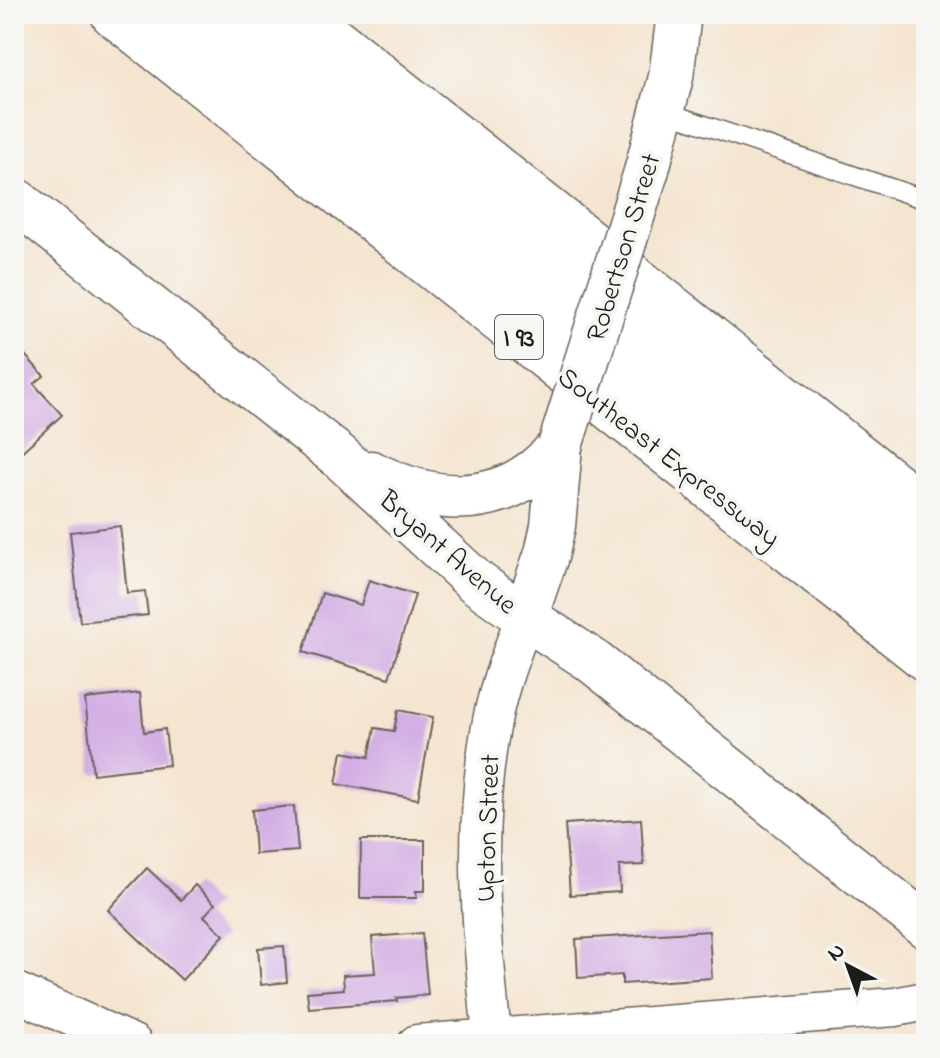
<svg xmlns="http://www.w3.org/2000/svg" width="940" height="1058" font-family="'Indie Flower',sans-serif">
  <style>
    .building { fill: #d3aee4 }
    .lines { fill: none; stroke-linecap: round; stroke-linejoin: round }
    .service-casing { stroke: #68625b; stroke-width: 21 }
    .minor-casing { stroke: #68625b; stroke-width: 41 }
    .tertiary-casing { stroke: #68625b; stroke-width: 47 }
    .secondary-casing { stroke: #68625b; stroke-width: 47 }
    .motorway-casing { stroke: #68625b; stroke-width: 47 }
    .service { stroke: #fff; stroke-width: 18 }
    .minor { stroke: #fff; stroke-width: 38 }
    .tertiary { stroke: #fff; stroke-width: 44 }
    .secondary { stroke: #fff; stroke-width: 44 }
    .motorway { stroke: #fff; stroke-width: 44 }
    .secondary-bridge-casing { stroke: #68625b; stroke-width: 47; stroke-linecap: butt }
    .secondary-bridge { stroke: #fff; stroke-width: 44 }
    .labels { text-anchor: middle; stroke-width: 8; stroke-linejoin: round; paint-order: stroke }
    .shield { fill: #f6f6f2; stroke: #5d5d5c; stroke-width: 2 }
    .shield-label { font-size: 26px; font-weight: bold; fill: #1c1c1c }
    .street-label { font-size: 28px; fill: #1c1c1c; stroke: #f6f6f2 }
  </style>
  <rect width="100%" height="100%" fill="#f6f6f2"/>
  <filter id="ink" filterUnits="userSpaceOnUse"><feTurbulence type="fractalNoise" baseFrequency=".0125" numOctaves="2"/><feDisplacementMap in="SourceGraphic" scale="16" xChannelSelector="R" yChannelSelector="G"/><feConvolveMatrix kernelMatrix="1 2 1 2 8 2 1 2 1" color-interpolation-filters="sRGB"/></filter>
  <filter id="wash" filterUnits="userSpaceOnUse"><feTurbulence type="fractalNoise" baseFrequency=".006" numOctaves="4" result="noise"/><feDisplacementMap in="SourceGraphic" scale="32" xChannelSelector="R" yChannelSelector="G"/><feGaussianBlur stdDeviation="1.8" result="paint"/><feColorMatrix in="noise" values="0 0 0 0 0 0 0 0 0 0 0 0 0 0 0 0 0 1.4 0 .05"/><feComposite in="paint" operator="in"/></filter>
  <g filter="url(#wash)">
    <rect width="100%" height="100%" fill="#f5e4cf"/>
    <g id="blocks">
      <g class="building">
        <polygon points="569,14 611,14 611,18 570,22"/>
        <polygon points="25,355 44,376 34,384 62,415 17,456 14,453 14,365"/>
        <polygon points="120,526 127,593 145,591 148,615 80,622 70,532"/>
        <polygon points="369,580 415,595 389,678 303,652 322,593 361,605"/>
        <polygon points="140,693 144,732 165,729 169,765 93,774 85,699"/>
        <polygon points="398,710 433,717 418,799 336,784 342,752 369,757 375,728 394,731"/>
        <polygon points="294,806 298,851 255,854 252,810"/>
        <polygon points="641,819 644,865 619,866 620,892 570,895 565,824"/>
        <polygon points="361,840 425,840 425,891 416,891 417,898 360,898"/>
        <polygon points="147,868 181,900 195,885 215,904 204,916 224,935 182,980 108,910"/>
        <polygon points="709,931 712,978 622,984 622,975 578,978 576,939"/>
        <polygon points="422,933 428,995 396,998 397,1001 309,1008 307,992 344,989 343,975 375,973 372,937"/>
        <polygon points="284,946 287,982 261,985 258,948"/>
      </g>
    </g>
  </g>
  <g filter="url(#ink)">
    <use href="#blocks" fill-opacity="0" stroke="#68625b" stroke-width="2"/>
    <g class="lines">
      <g class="service-casing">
        <polyline id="service" points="663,111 926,200"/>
      </g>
      <g class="minor-casing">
        <g id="minor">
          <polyline points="14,991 133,1044"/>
          <polyline points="417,1044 895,1007 926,1001"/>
          <path d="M493,1044C481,935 471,824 493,716C500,682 513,649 525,617"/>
        </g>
      </g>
      <g class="tertiary-casing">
        <polyline id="tertiary" points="525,617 590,659 926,926"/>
      </g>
      <g class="secondary-casing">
        <g id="secondary">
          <polyline points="647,169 671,77 679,14"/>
          <polyline points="14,199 339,456 476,582 525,617 547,553 553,526 560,446"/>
          <path d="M371,473C439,507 508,509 560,446"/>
        </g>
      </g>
      <g class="motorway-casing">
        <g id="motorway">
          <polyline points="113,14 926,659"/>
          <polyline points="178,14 926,607"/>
          <polyline points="244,14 926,553"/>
          <polyline points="303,14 926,509"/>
        </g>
      </g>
      <use href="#service" class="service"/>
      <use href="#minor" class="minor"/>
      <use href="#tertiary" class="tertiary"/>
      <use href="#secondary" class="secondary"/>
      <use href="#motorway" class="motorway"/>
      <g class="secondary-bridge-casing">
        <polyline id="secondary-bridge" points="560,446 647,169"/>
      </g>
      <use href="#secondary-bridge" class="secondary-bridge"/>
    </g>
  </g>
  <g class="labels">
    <rect class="shield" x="495" y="315" width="48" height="44" rx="6"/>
    <g class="shield-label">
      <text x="519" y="346">I 93</text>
    </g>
    <g class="street-label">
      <text transform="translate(622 247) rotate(-73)" y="10">Robertson Street</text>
      <text transform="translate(670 456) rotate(38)" y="10">Southeast Expressway</text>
      <text transform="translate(449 551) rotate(41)" y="10">Bryant Avenue</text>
      <text transform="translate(486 828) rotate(-88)" y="10">Upton Street</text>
    </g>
  </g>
  <rect width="940" height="1058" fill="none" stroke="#f6f6f2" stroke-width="48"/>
  <g transform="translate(848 966) rotate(319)" stroke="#f6f6f2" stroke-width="6" paint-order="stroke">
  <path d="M0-6L14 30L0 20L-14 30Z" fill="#1c1c1c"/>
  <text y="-12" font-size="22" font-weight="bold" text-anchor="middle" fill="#1c1c1c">N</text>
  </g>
</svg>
